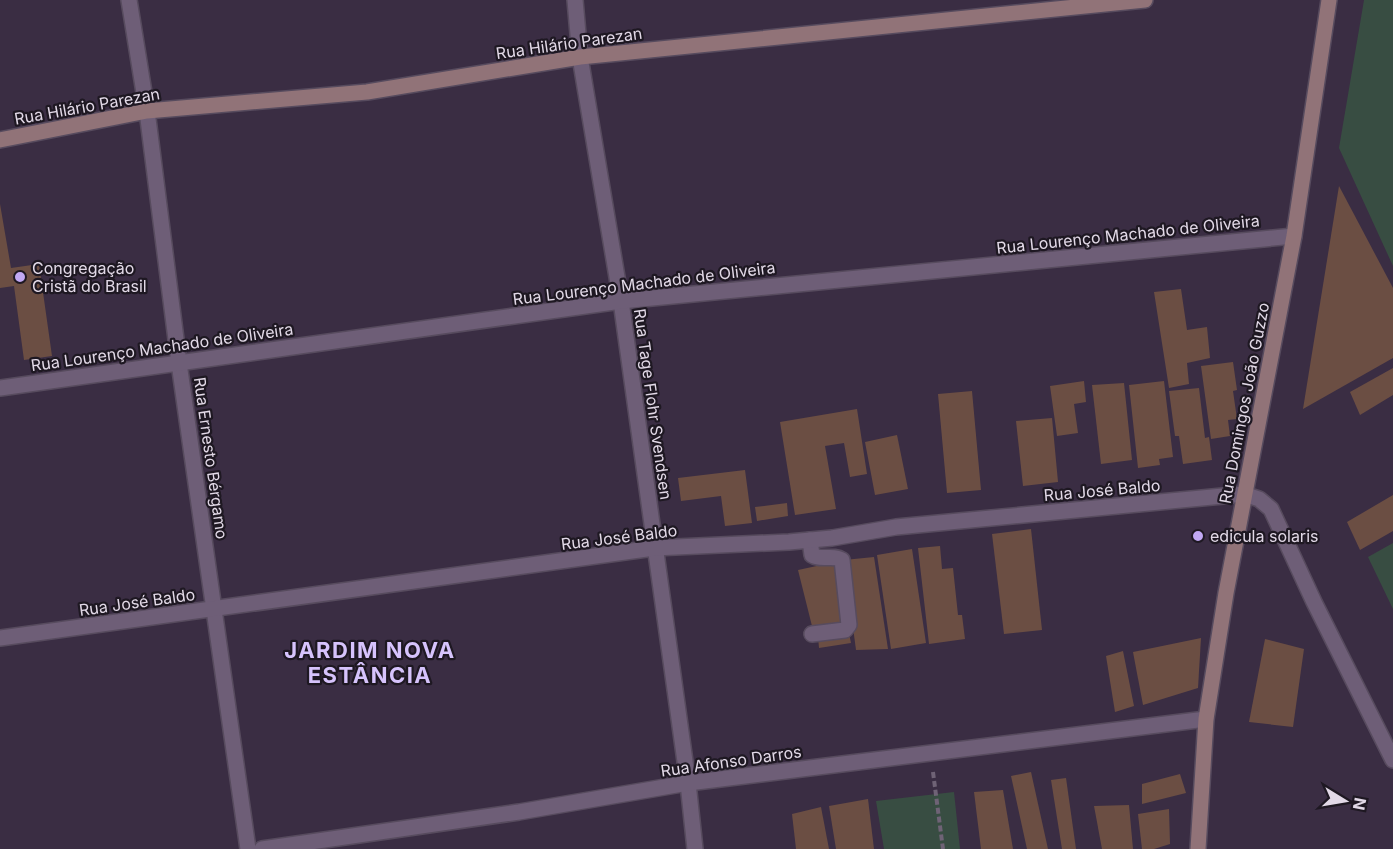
<svg xmlns="http://www.w3.org/2000/svg" width="1393" height="849" font-family="Inter,sans-serif">
  <style>
    .green { fill: #384d42 }
    .building { fill: #6b4e43 }
    .lines { fill: none; stroke-linecap: round; stroke-linejoin: round }
    .street-casing { stroke: #574b5e; stroke-width: 18 }
    .secondary-casing { stroke: #574b5e; stroke-width: 18 }
    .path { stroke: #6f6376; stroke-width: 4; stroke-dasharray: 6 3; stroke-linecap: butt }
    .street { stroke: #6e5e77; stroke-width: 15 }
    .secondary { stroke: #917378; stroke-width: 15 }
    .poi-dot { fill: #c1a8f3; stroke: #1e1822; stroke-width: 2 }
    .labels { text-anchor: middle; stroke-width: 4.5; stroke-linejoin: round; paint-order: stroke }
    .street-label { font-size: 16px; fill: #e2d9e7; stroke: #1e1822 }
    .poi-label { font-size: 16px; fill: #e2d9e7; stroke: #1e1822; text-anchor: start }
    .district-label { font-size: 22px; font-weight: bold; letter-spacing: 1.5px; fill: #d6c3fc; stroke: #1e1822 }
  </style>
  <rect width="100%" height="100%" fill="#3a2d43"/>
  <g class="green">
    <polygon points="1364,0 1393,0 1393,266 1339,148"/>
    <polygon points="1393,543 1393,609 1368,557"/>
    <polygon points="954,792 960,849 884,849 876,801"/>
  </g>
  <g class="building">
    <polygon points="1339,186 1393,288 1393,358 1303,409"/>
    <polygon points="0,204 11,268 39,264 52,356 24,360 14,286 0,288"/>
    <polygon points="1181,289 1187,330 1207,327 1210,358 1187,363 1189,384 1169,388 1154,292"/>
    <polygon points="1233,362 1237,390 1233,391 1237,419 1228,420 1230,436 1211,439 1201,366"/>
    <polygon points="1393,368 1393,395 1360,415 1350,392"/>
    <polygon points="1084,381 1086,402 1074,404 1078,433 1057,436 1050,386"/>
    <polygon points="1164,381 1173,457 1159,459 1160,465 1138,468 1129,385"/>
    <polygon points="1124,383 1132,460 1101,464 1092,385"/>
    <polygon points="1199,388 1205,438 1209,437 1212,460 1183,464 1179,436 1175,436 1169,391"/>
    <polygon points="972,391 981,490 947,493 938,394"/>
    <polygon points="857,409 867,474 850,477 844,443 825,446 836,509 795,515 780,422"/>
    <polygon points="1052,418 1058,482 1023,486 1016,421"/>
    <polygon points="897,435 908,489 875,495 865,442"/>
    <polygon points="745,470 752,523 725,526 721,496 681,501 678,478"/>
    <polygon points="1393,495 1393,531 1360,550 1347,522"/>
    <polygon points="787,503 788,516 757,521 755,507"/>
    <polygon points="1031,529 1042,630 1004,634 992,534"/>
    <polygon points="940,546 942,569 953,568 958,615 962,615 965,639 929,644 918,548"/>
    <polygon points="912,549 926,643 891,649 877,555"/>
    <polygon points="874,557 888,649 856,650 844,560"/>
    <polygon points="840,561 847,625 813,630 798,570"/>
    <polygon points="849,633 851,643 819,648 818,637"/>
    <polygon points="1201,638 1198,688 1143,705 1133,652"/>
    <polygon points="1265,639 1304,649 1293,727 1249,722"/>
    <polygon points="1123,651 1134,706 1115,712 1106,656"/>
    <polygon points="1031,772 1048,849 1027,849 1011,776"/>
    <polygon points="1180,774 1186,793 1142,804 1142,784"/>
    <polygon points="1066,778 1076,849 1062,849 1051,780"/>
    <polygon points="1003,790 1013,849 981,849 974,792"/>
    <polygon points="868,799 874,849 836,849 829,806"/>
    <polygon points="1129,805 1133,849 1102,849 1094,806"/>
    <polygon points="821,807 829,849 796,849 792,814"/>
    <polygon points="1169,809 1170,844 1154,849 1142,849 1138,814"/>
  </g>
  <g class="lines">
    <g class="street-casing">
      <g id="street">
        <polyline points="129,0 147,111 179,363 248,849"/>
        <polyline points="575,0 580,57 621,301 688,783 695,849"/>
        <polyline points="0,388 621,301 1294,236"/>
        <path d="M810,540L812,555C821,561 833,554 842,560L849,625L845,630L812,634"/>
        <polyline points="0,638 654,548 789,542 832,538 896,527 1244,494 1259,499 1271,509 1314,602 1393,760"/>
        <polyline points="262,849 519,812 688,783 1206,719"/>
      </g>
    </g>
    <g class="secondary-casing">
      <g id="secondary">
        <polyline points="0,140 147,111 367,92 580,57 1145,0"/>
        <polyline points="1198,849 1206,719 1226,593 1294,236 1329,0"/>
      </g>
    </g>
    <polyline class="path" points="933,772 943,849"/>
    <use href="#street" class="street"/>
    <use href="#secondary" class="secondary"/>
  </g>
  <g class="poi-dot">
    <circle cx="20" cy="277" r="6"/>
    <circle cx="1198" cy="536" r="6"/>
  </g>
  <g class="labels">
    <g class="street-label">
      <text transform="translate(569 43) rotate(-8)" y="6">Rua Hilário Parezan</text>
      <text transform="translate(87 106) rotate(-10)" y="6">Rua Hilário Parezan</text>
      <text transform="translate(1128 234) rotate(-6)" y="6">Rua Lourenço Machado de Oliveira</text>
      <text transform="translate(644 283) rotate(-7)" y="6">Rua Lourenço Machado de Oliveira</text>
      <text transform="translate(162 347) rotate(-8)" y="6">Rua Lourenço Machado de Oliveira</text>
      <text transform="translate(1244 403) rotate(-79)" y="6">Rua Domingos João Guzzo</text>
      <text transform="translate(653 404) rotate(82)" y="6">Rua Tage Flohr Svendsen</text>
      <text transform="translate(211 458) rotate(82)" y="6">Rua Ernesto Bérgamo</text>
      <text transform="translate(1102 490) rotate(-5)" y="6">Rua José Baldo</text>
      <text transform="translate(619 537) rotate(-7)" y="6">Rua José Baldo</text>
      <text transform="translate(137 602) rotate(-8)" y="6">Rua José Baldo</text>
      <text transform="translate(731 761) rotate(-8)" y="6">Rua Afonso Darros</text>
    </g>
    <g class="poi-label">
      <text x="32" y="274">Congregação<tspan x="32" dy="18">Cristã do Brasil</tspan></text>
      <text x="1210" y="542">edicula solaris</text>
    </g>
    <g class="district-label">
      <text x="370" y="658">JARDIM NOVA<tspan x="370" dy="25">ESTÂNCIA</tspan></text>
    </g>
  </g>
  <g transform="translate(1345 801) rotate(101)" stroke="#1e1822" stroke-width="4.5" paint-order="stroke">
  <path d="M0-4.5L10 22L0 15L-10 22Z" fill="#e2d9e7"/>
  <text y="-9" font-size="16" font-weight="bold" text-anchor="middle" fill="#e2d9e7">N</text>
  </g>
</svg>
